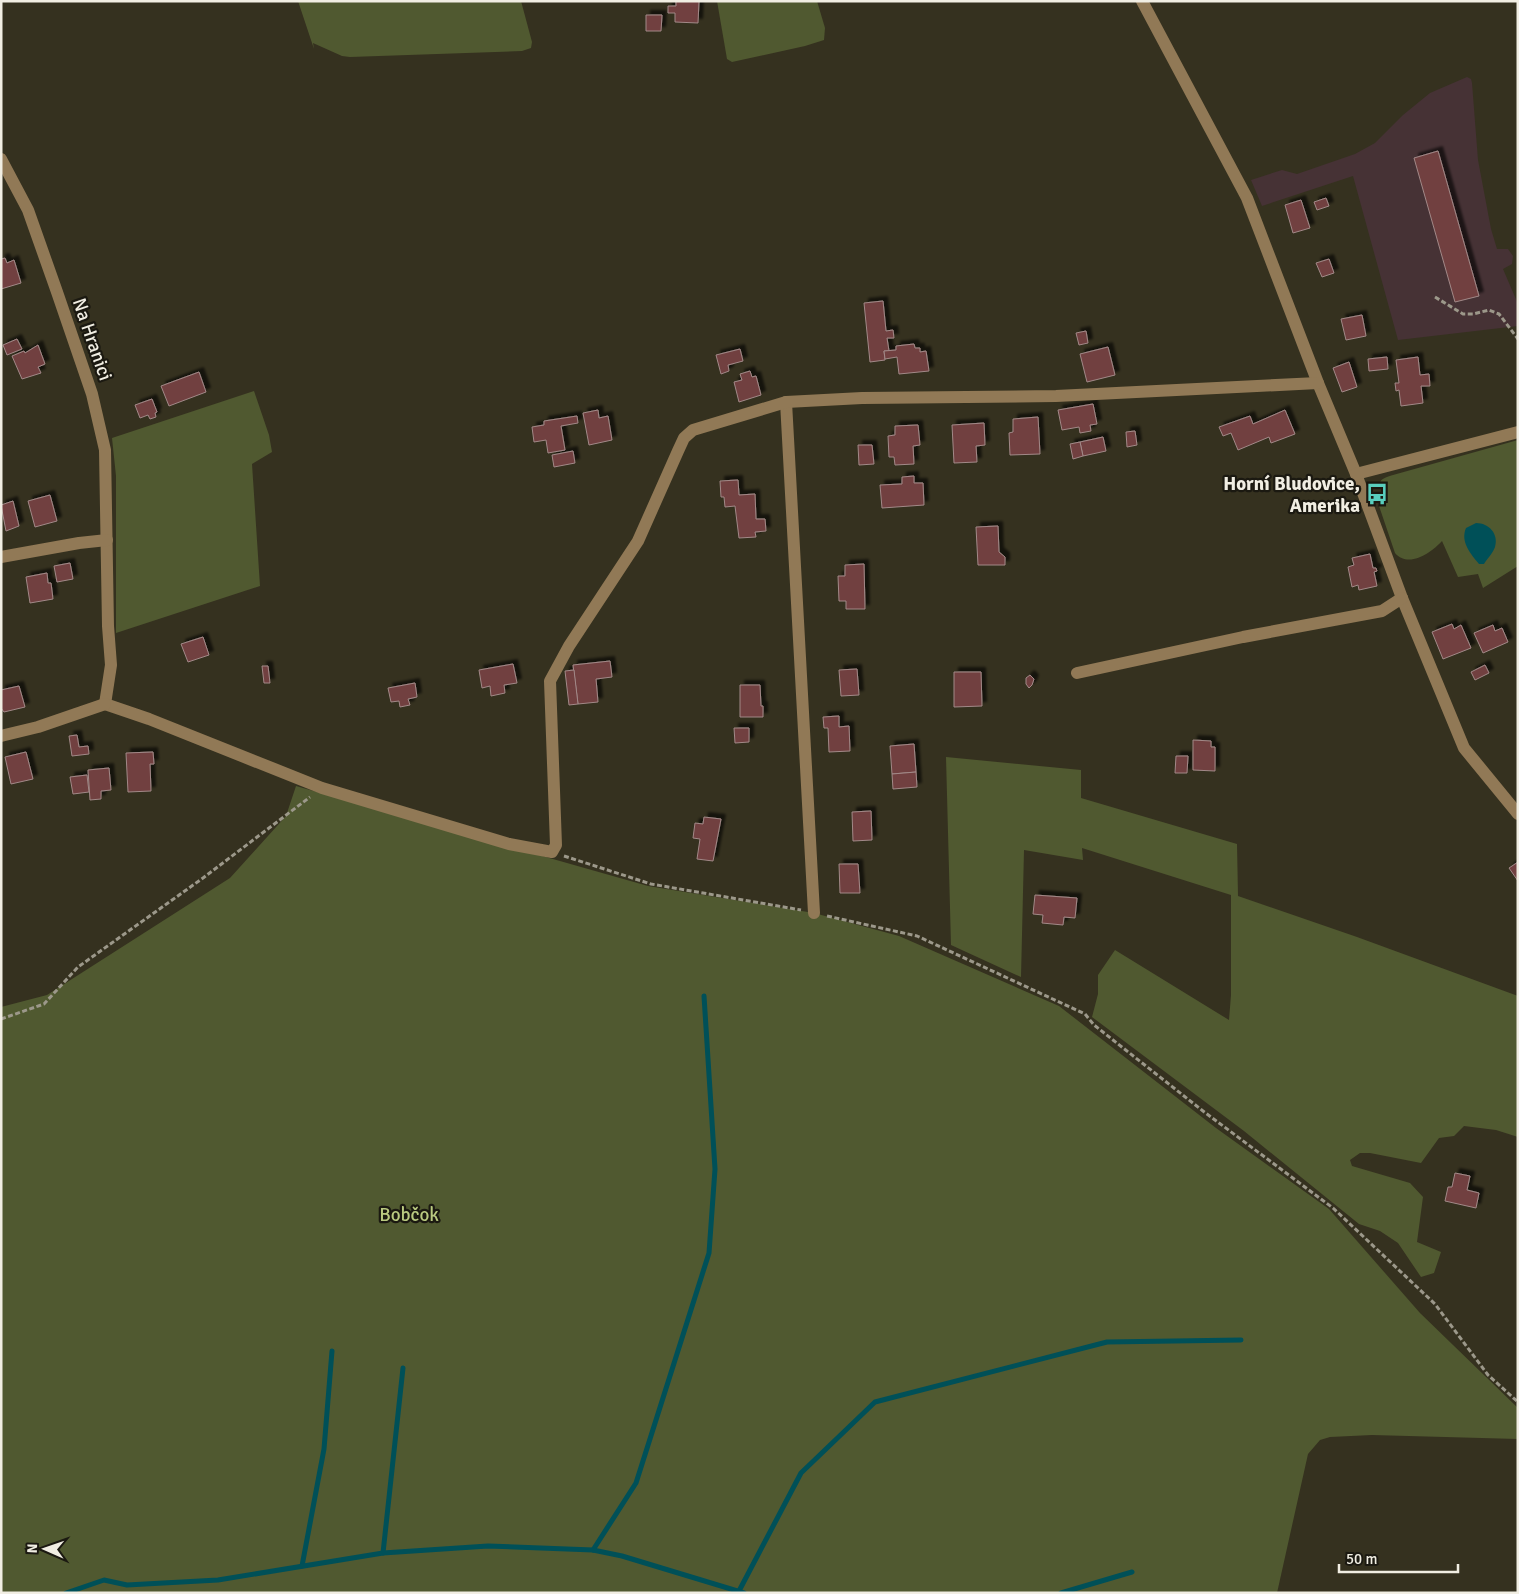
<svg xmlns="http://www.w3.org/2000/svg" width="1519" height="1594" font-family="Signika,sans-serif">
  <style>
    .industrial { fill: #463235 }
    .green { fill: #505930 }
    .water { fill: #005058 }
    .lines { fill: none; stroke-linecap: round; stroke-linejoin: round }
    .stream { stroke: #005058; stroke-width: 5 }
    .building { fill: #714040; stroke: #a28988; filter: url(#shadow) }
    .path { stroke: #9c988a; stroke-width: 3; stroke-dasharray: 5 2.5; stroke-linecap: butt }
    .minor { stroke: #917956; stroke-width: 12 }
    .labels { text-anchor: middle; stroke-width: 4.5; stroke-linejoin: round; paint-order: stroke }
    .street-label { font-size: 19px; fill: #f1eee3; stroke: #1b1911 }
    .poi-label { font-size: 19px; font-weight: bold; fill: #f1eee3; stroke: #1b1911; text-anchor: end }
    .park-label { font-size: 19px; fill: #baca80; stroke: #1b1911 }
  </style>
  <defs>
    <filter id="shadow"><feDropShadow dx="4.5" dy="-4.5" stdDeviation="1" flood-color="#0009"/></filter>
  </defs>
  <rect width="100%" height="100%" fill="#35311f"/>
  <polygon class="industrial" points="1467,77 1471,79 1472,83 1478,160 1491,229 1497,249 1508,249 1513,256 1512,264 1503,269 1518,304 1518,326 1398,340 1353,176 1262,206 1251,180 1282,170 1297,174 1355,154 1375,143 1403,115 1430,93"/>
  <g class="green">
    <polygon points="298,1 521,1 532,42 531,48 522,51 350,57 342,56 313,43 314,49"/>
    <polygon points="717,1 817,1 825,28 824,40 805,46 732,62 727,59"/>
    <polygon points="254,391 269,435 272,452 252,464 260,586 116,633 116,476 112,438"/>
    <path d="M1518,440V566L1483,588L1478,574L1458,577L1442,541C1432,552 1409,569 1395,553L1378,503L1384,496C1378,482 1377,480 1393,475Z"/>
    <polygon points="946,757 1081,770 1081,798 1237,844 1238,896 1357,937 1518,996 1518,1137 1496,1130 1464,1126 1454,1136 1439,1138 1421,1163 1370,1153 1360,1153 1350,1160 1352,1166 1410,1183 1423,1197 1417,1242 1441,1252 1434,1273 1421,1277 1398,1243 1380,1231 1359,1224 1244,1131 1092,1017 1098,994 1098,975 1115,950 1229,1020 1231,995 1231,895 1082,848 1083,860 1024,850 1021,977 951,945"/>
    <polygon points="296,786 648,886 814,913 899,936 1059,1006 1216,1128 1329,1209 1420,1313 1518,1408 1518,1439 1372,1435 1330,1437 1320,1440 1308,1454 1277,1593 1,1593 1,1007 47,995 230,878 286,816"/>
  </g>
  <path class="water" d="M1476,523C1489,523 1499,534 1495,547C1493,553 1487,559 1484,564H1479C1471,554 1460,542 1466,528Z"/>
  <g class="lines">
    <g class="stream">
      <polyline points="593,1550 636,1483 709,1253 715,1169 704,996"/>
      <polyline points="383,1553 403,1368"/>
      <polyline points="302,1566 324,1449 332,1351"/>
      <polyline points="739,1591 801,1473 875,1402 1107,1342 1241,1340"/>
      <polyline points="66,1593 104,1580 127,1585 218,1580 383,1553 488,1546 593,1550 622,1556 744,1593"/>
      <polyline points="1061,1593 1132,1572"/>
    </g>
  </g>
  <g class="building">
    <polygon points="676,1 699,1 698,23 675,22 675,13 668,13 668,6 676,6"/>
    <polygon points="646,15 662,15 661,31 646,31"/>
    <polygon points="1438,151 1479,296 1455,302 1414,158"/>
    <polygon points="1326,198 1329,206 1317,210 1314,202"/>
    <polygon points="1301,200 1310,228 1293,233 1285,205"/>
    <polygon points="5,258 7,263 14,260 21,283 1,289 1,259"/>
    <polygon points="1329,259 1334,273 1322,277 1316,263"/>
    <polygon points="883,301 886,331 893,330 894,338 887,338 889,351 884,351 885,360 870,362 864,303"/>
    <polygon points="1362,315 1366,336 1346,340 1341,319"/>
    <polygon points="1086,331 1088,343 1079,345 1076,333"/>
    <polygon points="17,339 22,349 7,355 3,345"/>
    <polygon points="914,344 915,348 920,348 920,352 926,351 929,371 899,374 897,357 885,359 884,351 896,350 896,346"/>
    <polygon points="38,345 45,364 38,367 41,373 22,379 12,356 24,351 25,353"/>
    <polygon points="1108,347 1115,375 1087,382 1080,354"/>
    <polygon points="740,349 743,361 728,365 729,371 721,374 716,355"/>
    <polygon points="1387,357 1388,369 1369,371 1368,359"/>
    <polygon points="1418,357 1420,375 1429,374 1430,386 1421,386 1423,403 1401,406 1399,390 1396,391 1395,383 1399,383 1396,360"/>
    <polygon points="1349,362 1357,387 1342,392 1333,368"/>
    <polygon points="750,371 752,377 756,376 761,395 739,402 734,382 742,380 740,374"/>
    <polygon points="199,372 206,392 169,406 161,386"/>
    <polygon points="152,399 157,412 155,413 156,417 150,419 148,415 140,418 135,405"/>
    <polygon points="1093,404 1097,424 1090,425 1091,431 1080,433 1079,427 1062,430 1058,410"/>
    <polygon points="598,410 599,418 608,416 612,440 589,445 583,413"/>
    <polygon points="1285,410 1295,434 1271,443 1269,437 1238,450 1231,433 1223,436 1219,427 1250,416 1253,424"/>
    <polygon points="577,416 578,423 561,426 565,450 548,453 546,440 534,442 532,427 544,425 544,421"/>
    <polygon points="1038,417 1040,454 1010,455 1009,433 1013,432 1013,419"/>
    <polygon points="984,423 985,445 976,446 977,462 954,463 952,425"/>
    <polygon points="918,425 920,445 913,446 914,464 895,465 894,457 889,457 888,436 895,435 895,426"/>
    <polygon points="1135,431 1137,445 1127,447 1126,432"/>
    <polygon points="1103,437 1106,451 1083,456 1080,442"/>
    <polygon points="1080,442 1083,456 1073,459 1070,444"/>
    <polygon points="858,445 872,445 874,464 859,465"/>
    <polygon points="573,451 575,463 554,467 552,455"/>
    <polygon points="914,476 914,483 923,483 924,505 882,508 880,485 902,484 902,477"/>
    <polygon points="738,480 739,495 755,494 756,519 765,519 766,531 755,532 756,537 739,538 735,506 725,507 724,497 721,497 720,481"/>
    <polygon points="50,495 57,521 35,527 28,501"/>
    <polygon points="13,501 19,526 6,531 1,505"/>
    <polygon points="998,526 999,552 1005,557 1005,565 978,565 976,527"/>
    <polygon points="1370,554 1373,568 1376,568 1377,571 1374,572 1377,586 1359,590 1358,585 1352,587 1348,567 1354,565 1352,558"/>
    <polygon points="70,563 73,579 57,582 54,566"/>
    <polygon points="864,564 865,609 846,609 846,601 839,601 838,576 845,576 845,565"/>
    <polygon points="47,573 48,583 51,583 53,599 30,603 26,577"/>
    <polygon points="1452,624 1454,629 1461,625 1471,648 1443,659 1432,632"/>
    <polygon points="1493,625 1495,631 1502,628 1508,642 1483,653 1474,633"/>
    <polygon points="203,637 209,655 188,662 181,644"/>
    <polygon points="610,661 612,677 596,679 598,702 578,704 573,665"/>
    <polygon points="513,664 517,683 504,685 505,693 491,696 490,686 482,688 479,670"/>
    <polygon points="1485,665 1489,673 1475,680 1471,672"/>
    <polygon points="262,666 268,666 270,683 264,683"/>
    <polygon points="857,669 859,695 841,696 839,670"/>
    <polygon points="574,670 578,704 569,705 565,671"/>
    <polygon points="954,672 981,672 982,706 954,707"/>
    <polygon points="1030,675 1034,679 1032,685 1029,688 1026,684 1026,678"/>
    <polygon points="415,683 417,697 408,699 410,705 400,707 399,701 391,702 388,688"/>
    <polygon points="740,685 760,685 761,706 763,706 763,717 740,717"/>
    <polygon points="19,686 25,707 4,712 1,708 1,690"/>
    <polygon points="839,716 839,727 849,726 850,751 829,752 828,728 824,728 823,717"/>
    <polygon points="734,728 749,728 749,742 735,743"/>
    <polygon points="77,735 79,747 88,746 89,754 72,756 69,736"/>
    <polygon points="1193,740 1211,741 1211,747 1215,747 1215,771 1193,770"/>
    <polygon points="914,744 916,772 892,774 890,746"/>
    <polygon points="26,752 33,779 11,784 5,757"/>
    <polygon points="153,752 154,764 150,764 151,791 128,792 126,753"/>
    <polygon points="1176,756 1188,756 1187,773 1175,773"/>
    <polygon points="109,768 111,790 101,791 101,799 90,800 88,770"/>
    <polygon points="916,772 917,787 893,789 892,774"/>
    <polygon points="87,775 89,792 73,794 70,777"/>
    <polygon points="871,811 872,840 853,841 852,812"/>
    <polygon points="704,817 721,819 713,861 697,859 700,839 693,838 695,823 703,824"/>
    <polygon points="1518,862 1518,881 1509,868"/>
    <polygon points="839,864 858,864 860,893 840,893"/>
    <polygon points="1035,895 1077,898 1075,918 1064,917 1063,925 1042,923 1043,915 1033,914"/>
    <polygon points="1455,1173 1470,1176 1467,1190 1479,1193 1476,1208 1445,1201 1448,1187 1452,1187"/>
  </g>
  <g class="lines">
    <g class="path">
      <polyline points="1435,297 1463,314 1473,314 1489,310 1499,314 1518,339"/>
      <polyline points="564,856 651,884 801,910"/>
      <polyline points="827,916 917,936 1085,1014 1094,1025 1203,1111 1333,1208 1435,1304 1488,1375 1518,1402"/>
      <polyline points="1,1019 44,1004 78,967 203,878 310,797"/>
    </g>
    <g class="minor">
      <polyline points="1142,1 1247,198 1318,383 1356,474 1402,598 1464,748 1518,814"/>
      <polyline points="1,159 28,210 57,292 92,394 105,450 108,626 111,665 105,704"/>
      <polyline points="786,402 814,913"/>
      <polyline points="1356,474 1518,432"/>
      <polyline points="1,557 79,543 107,540"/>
      <polyline points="1077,673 1243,637 1382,611 1402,598"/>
      <polyline points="105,704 149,719 322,788 509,844 552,852 556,845 550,681 569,646 638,541 678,451 684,438 693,430 786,402 862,398 1056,396 1318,383"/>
      <polyline points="1,736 38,727 105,704"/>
    </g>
  </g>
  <defs>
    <g id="bus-bare" transform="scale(1.725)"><path d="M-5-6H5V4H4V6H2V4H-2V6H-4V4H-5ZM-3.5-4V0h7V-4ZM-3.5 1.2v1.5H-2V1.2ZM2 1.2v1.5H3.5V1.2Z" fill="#59cebe" stroke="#1b1911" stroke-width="2.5" paint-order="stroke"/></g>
  </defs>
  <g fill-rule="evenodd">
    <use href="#bus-bare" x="1377" y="494"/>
  </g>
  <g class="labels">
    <g class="street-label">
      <text transform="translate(93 339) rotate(71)" y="7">Na Hranici</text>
    </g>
    <g class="poi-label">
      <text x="1360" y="490">Horní Bludovice,<tspan x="1360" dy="22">Amerika</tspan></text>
    </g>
    <g class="park-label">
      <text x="409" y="1221">Bobčok</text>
    </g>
  </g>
  <rect width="1519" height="1594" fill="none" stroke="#f1eee3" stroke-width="5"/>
  <g transform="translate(45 1549) rotate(272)" stroke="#1b1911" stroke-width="4" paint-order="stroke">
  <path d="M0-4L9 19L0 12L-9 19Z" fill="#f1eee3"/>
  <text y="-8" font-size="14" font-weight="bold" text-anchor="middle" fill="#f1eee3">N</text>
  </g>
  <path d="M1339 1564v8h119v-8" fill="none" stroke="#f1eee3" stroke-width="2.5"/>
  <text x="1346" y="1564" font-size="15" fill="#f1eee3" stroke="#1b1911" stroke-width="4" paint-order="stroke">50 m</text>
</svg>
